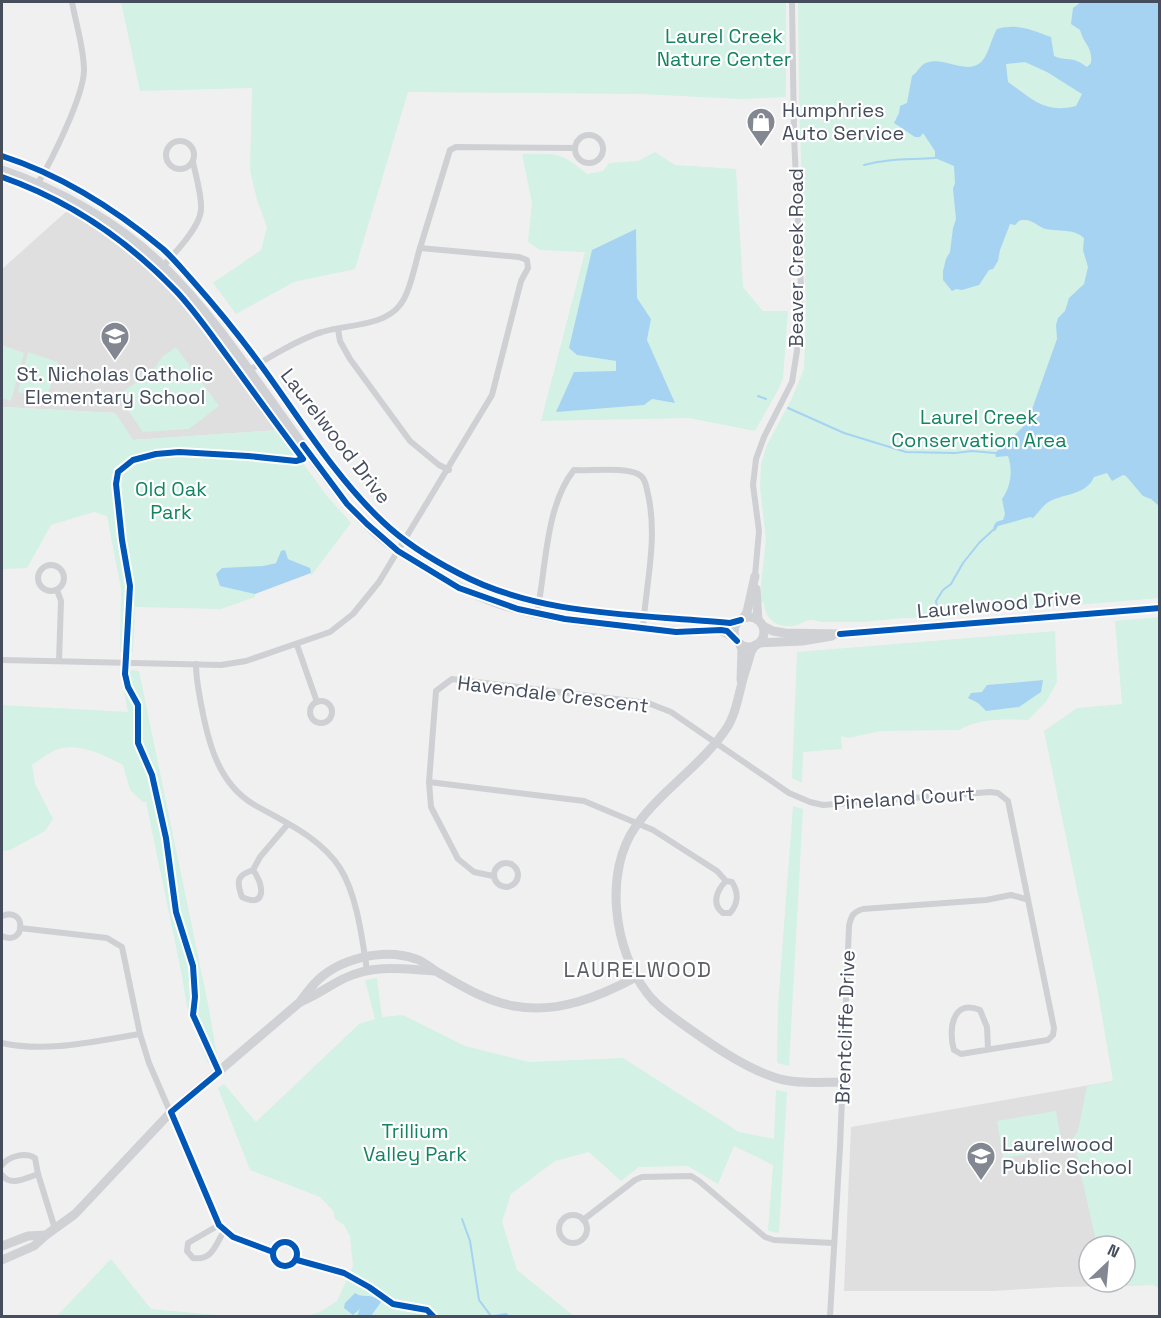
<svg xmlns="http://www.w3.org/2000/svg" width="1161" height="1318" font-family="'Space Grotesk',sans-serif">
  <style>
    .education { fill: #dfdfe0; fill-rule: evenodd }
    .green { fill: #d3f1e4; fill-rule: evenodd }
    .water { fill: #a6d3f1; fill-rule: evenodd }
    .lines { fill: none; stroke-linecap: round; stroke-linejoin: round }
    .stream { stroke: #a6d3f1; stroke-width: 2 }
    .street { stroke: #ced0d4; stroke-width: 6 }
    .secondary { stroke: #cfd1d5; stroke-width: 9 }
    .cycleway-casing { stroke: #fff; stroke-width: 10 }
    .cycleway { stroke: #0057b8; stroke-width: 6 }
    .labels { text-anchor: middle; stroke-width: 4.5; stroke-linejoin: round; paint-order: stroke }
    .park-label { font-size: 20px; fill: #12845f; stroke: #fff }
    .poi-label { font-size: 20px; fill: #464e5e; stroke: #fff; text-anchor: start }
    .street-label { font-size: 20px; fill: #464e5e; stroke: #fff }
    .neighbourhood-label { font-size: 21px; letter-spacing: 1.5px; fill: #5b5e65; stroke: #fff }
  </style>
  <rect width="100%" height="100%" fill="#f1f0f0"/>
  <g class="education">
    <polygon points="69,209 72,209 125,247 175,291 195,315 278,430 133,440 115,413 2,407 2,269"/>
    <path d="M1113,1081L1150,1235L1152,1285L1060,1287L992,1291H844L851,1127ZM1089,1246H1125V1282H1089Z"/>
  </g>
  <g class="green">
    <polygon points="121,2 786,2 786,97 742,99 640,94 408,92 355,269 294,282 236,314 213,283 261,250 267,227 257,200 250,170 252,88 140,91"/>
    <path d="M798,2H1159V598L921,618H902L865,622H821C818,621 814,620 811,620C805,620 799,625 793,626C777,628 765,619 764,603L759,602L766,539L760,488L761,464L767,445L791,400L804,369L806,306L799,100Z"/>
    <path d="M655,152L675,165L736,169L743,287L763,311H788L783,379L777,392L755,431L689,418L541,421L585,252L540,250L528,242L532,203L522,154C555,154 560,151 587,174L603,171L609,163L638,161ZM635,230L637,298L651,319L647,340L674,403L652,399L574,373L616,372V361L578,355Z"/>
    <polygon points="2,345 24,353 11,401 2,398"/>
    <polygon points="176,347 219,406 189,429 143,432 118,396 155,368 162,357"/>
    <polygon points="28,352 58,362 46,400 18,392"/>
    <polygon points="2,407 115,413 133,440 278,430 328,497 351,523 311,576 310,568 288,559 263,566 220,586 255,593 255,597 221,609 135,607 133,652 120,652 121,589 107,516 94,512 51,525 27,568 2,569"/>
    <polygon points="1159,617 1160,617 1159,1288 1152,1285 1105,1286 1105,1282 1125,1282 1125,1246 1097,1246 1073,1138 1078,1131 1087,1086 1113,1081 1096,981 1044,731 1077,708 1122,704 1115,621"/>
    <path d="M1055,631L1057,682L1046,702L1028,720C1005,719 979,718 959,730L881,731L848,738L841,736L842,749L803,752L802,783L792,778L797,652ZM1043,680L986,711L978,703L987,685Z"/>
    <path d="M120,669L139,671L209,1009L217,1056L208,1063L188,1012L181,971L146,802H143L130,790L123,765C106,756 83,744 62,748C52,750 41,759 32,765L35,784L53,819L45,831L10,850L2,851V705L128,712Z"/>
    <polygon points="793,806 803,809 789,1066 777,1063 778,1005"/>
    <polygon points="377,978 382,1017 403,1015 465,1046 529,1062 623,1058 739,1132 774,1139 776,1090 787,1092 779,1233 768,1231 773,1165 734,1146 718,1184 688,1166 639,1167 621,1181 589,1152 555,1161 511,1194 502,1222 517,1270 574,1316 306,1316 320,1312 337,1301 353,1266 350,1236 344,1225 335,1219 333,1211 320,1197 250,1170 218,1088 224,1084 256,1122 359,1024 375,1019 365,980"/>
    <polygon points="1056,1111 1063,1149 1003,1158 997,1121"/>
    <polygon points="111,1259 151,1309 228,1316 57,1316"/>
  </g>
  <g class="water">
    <path d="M1081,2H1159V506L1151,499L1143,496L1126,476L1123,475L1112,481L1107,473L1094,477C1086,496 1062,493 1047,503C1041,508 1038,513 1033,518L1030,517L998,526L995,531L993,530C994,523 996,521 1003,520L1005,514L1002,499C1011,487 1013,470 1008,456L996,457L995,453L1023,427L1031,412L1057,339L1056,325L1058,318L1065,311L1069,298L1084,284L1088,267L1083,250L1084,238C1073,228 1059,232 1046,229C1038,227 1033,219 1023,220C1019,220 1018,222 1015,225L1010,224L1000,250L998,261L993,269L989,270L979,285L962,290L956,289L952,291L943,280V271L946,259L950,252L953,228L956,219L953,189L955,183L954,166L935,158V151L923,133L920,137H915L894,123L899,113L900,106L907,103L912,76C918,72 921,63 929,62C945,58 966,74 980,63C988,57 991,39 997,29C1017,23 1032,30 1051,37L1054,56C1067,62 1071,55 1087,67L1091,63C1093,47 1084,45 1080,30L1071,24L1073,8ZM1025,62L1047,72L1082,94L1076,106C1045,114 1032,99 1008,82L1006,64Z"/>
    <polygon points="636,229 637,298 651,319 647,340 675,403 652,399 644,405 556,412 574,372 616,371 616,361 577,355 569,348 592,250"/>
    <polygon points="285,550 288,559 310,568 311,573 255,594 220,586 216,574 222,568 263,566 276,563 281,551"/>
    <polygon points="1043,680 1041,692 1019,707 986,711 978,703 968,698 971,693 982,692 987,685"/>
    <path d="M355,1293C363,1299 371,1292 381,1302L371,1316H357L360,1309L353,1315L344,1308L345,1303Z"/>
  </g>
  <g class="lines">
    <g class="stream">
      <path d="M864,165C889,158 910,160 935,158"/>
      <polyline points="758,396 766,399"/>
      <polyline points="788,408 844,433 906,452 955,453 972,451 995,453"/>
      <polyline points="938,611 936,601 943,590 951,584 963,563 979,543 993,530"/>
      <polyline points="462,1219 470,1241 479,1300 491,1316"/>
      <polyline points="494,1316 506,1314 508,1316"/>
    </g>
    <g class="street">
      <circle cx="589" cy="149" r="14"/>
      <circle cx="180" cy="155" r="14"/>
      <path d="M38,183C52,160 83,97 84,71C84,48 76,24 72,2"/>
      <polyline points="420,248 450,150 456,147 575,148"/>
      <path d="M163,266C174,254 200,227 201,210C202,195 196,177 193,162"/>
      <polyline points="338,329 340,341 350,359 410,441 439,465 449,470"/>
      <circle cx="51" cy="578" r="13"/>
      <polyline points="755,576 759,531 753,485 756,459 764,437 792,382 799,338 801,286 794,136 792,2"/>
      <polyline points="57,590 61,601 59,661"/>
      <path d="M537,613C546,570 545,506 574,470C590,471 624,467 638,474C646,478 646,487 648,494C658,539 646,583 643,628"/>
      <polyline points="297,645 317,702"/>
      <path d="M2,660L221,665L246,661L330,632L353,614L379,582L492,395L521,281L528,268L527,260L519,257L420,248C415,264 410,293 400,305C383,327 347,324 322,332C304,337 264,359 249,371"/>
      <path d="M196,664C196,679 199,694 202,709C209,745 219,783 253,804C284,822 320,837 340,868C357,895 362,938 367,970"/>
      <circle cx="321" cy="712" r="11"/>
      <path d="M429,782L584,801L653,830L717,871L726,881C717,890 711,904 723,913H730C738,904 739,893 732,882L726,881"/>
      <circle cx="506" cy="875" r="12"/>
      <path d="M253,870C264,884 267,909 242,897C236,881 237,875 253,870Z"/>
      <polyline points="253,870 260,857 288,824"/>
      <path d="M493,876L474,872L458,859L431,807L429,782L436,691L452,679L648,703L671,712L789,793L810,802L823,805L990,792L998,793L1008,801L1054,1028L1053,1035L1048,1040L961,1054L954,1050C948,1031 952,998 980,1010L987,1027L988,1049"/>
      <path d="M2,916C27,906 26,947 2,936"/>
      <polyline points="20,928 107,938 122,947 140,1034 149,1063 219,1225 233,1237 273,1252"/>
      <path d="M2,1043C47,1053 95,1041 140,1034"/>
      <path d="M2,1165C9,1156 25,1152 35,1158L38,1174L55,1229"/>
      <path d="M2,1175C10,1187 26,1178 38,1174"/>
      <circle cx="573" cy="1229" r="14"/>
      <polyline points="583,1220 635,1180 642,1177 691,1176 699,1181 765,1237 774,1240 833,1243"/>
      <path d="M219,1225L188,1243L187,1251L193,1258C212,1261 215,1246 224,1231"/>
      <circle cx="285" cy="1254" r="12"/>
      <path d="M830,1316L840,1147L849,926C851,916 853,912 863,909L986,900L1011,895L1026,899"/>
    </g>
    <g class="secondary">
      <path d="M2,156C61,175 115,209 163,249C173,258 182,269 191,279C215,306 238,334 260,364C299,417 334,476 383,522C404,542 431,559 458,573C540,617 639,614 730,623L741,620"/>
      <path d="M2,170C58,189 121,224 163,266C212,313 254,378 294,433C325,476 356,523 401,553C432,573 464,592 499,604C551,621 608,625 663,630C672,631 681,632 690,632C711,630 721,625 737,641"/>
      <polyline points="756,589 758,620"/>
      <circle cx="749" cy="632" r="15"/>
      <polyline points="743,619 747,612 755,576"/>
      <polyline points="763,626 773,631 785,633 840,634 1160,608"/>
      <polyline points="759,643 802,641 832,636"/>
      <polyline points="740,644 742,650 741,680"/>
      <path d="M755,645L751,652C748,664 743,676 741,687C737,701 736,713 728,726C704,764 662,789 636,826C603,872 614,950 647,993C655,1004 666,1012 677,1020C706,1041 749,1072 784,1080C803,1084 823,1082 842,1082"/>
      <path d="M300,1002C316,996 330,985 345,978C375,964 403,969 434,971"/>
      <polyline points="2,1246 28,1236 46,1235"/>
      <path d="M2,1260L34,1246L46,1235L75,1214L171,1112L300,1002C304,996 309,990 314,984C337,959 383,947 416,959C424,961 431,969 439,973C463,987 486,1001 514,1006C557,1014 599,997 636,977"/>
    </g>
    <g class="cycleway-casing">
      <g id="cycleway">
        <path d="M2,156C61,175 115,209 163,249C173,258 182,269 191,279C215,306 238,334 260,364C299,417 334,476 383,522C404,542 431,559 458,573C540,617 639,614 730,623L741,620"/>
        <path d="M2,177C68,200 127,240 176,291C196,312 212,336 230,360C254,393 278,426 303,459L296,461L248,456L179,452L156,454L133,460L118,472L116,484L122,540L130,586L125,674L128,687L138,705V743L152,775L166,838L176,912L193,966L195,997L193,1015L219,1072L171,1112L219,1225L233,1237L273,1252"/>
        <polyline points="303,445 347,504 367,524 398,551 459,588 518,609 565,619 676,632 721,630 727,631 737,641"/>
        <polyline points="840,634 1160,608"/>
        <circle cx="285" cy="1254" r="12"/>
        <polyline points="297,1260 344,1273 369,1287 393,1304 427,1310 433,1316"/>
      </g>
    </g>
    <use href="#cycleway" class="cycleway"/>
  </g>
  <defs>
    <g id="shop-pin" transform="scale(1.5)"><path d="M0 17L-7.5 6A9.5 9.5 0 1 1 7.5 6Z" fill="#828791" stroke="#fff"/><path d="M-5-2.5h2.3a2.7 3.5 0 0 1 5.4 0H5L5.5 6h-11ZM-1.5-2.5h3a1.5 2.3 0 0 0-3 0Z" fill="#fff"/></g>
    <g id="school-pin" transform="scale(1.5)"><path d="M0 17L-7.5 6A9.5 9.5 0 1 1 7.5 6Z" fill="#828791" stroke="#fff"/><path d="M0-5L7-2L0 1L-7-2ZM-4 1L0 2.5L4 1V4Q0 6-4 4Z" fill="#fff"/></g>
  </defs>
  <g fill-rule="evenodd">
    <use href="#shop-pin" x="761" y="122"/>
    <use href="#school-pin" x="115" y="336"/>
    <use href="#school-pin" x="981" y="1156"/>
  </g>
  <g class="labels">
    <g class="park-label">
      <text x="724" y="43">Laurel Creek<tspan x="724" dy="23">Nature Center</tspan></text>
      <text x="979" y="424">Laurel Creek<tspan x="979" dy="23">Conservation Area</tspan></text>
      <text x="171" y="496">Old Oak<tspan x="171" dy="23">Park</tspan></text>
      <text x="415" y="1138">Trillium<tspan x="415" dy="23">Valley Park</tspan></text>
    </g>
    <g class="poi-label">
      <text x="782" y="117">Humphries<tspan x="782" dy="23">Auto Service</tspan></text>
      <text x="115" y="381" text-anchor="middle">St. Nicholas Catholic<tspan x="115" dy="23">Elementary School</tspan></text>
      <text x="1002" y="1151">Laurelwood<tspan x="1002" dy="23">Public School</tspan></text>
    </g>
    <g class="street-label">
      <text transform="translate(796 258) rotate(-90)" y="7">Beaver Creek Road</text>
      <text transform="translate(336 436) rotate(52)" y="7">Laurelwood Drive</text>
      <text transform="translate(999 604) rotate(-5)" y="7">Laurelwood Drive</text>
      <text transform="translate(553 694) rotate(7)" y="7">Havendale Crescent</text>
      <text transform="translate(904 798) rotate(-4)" y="7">Pineland Court</text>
      <text transform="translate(845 1027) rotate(-88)" y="7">Brentcliffe Drive</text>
    </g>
    <g class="neighbourhood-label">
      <text x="638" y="977">LAURELWOOD</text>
    </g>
  </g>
  <rect width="1161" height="1318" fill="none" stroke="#464e5e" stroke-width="6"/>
  <g transform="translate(1107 1264) rotate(26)"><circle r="28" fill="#ffffff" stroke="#b5b8bf" stroke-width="1.5"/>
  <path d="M0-4.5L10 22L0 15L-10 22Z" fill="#828791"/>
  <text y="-9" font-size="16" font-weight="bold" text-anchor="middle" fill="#464e5e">N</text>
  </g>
</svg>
